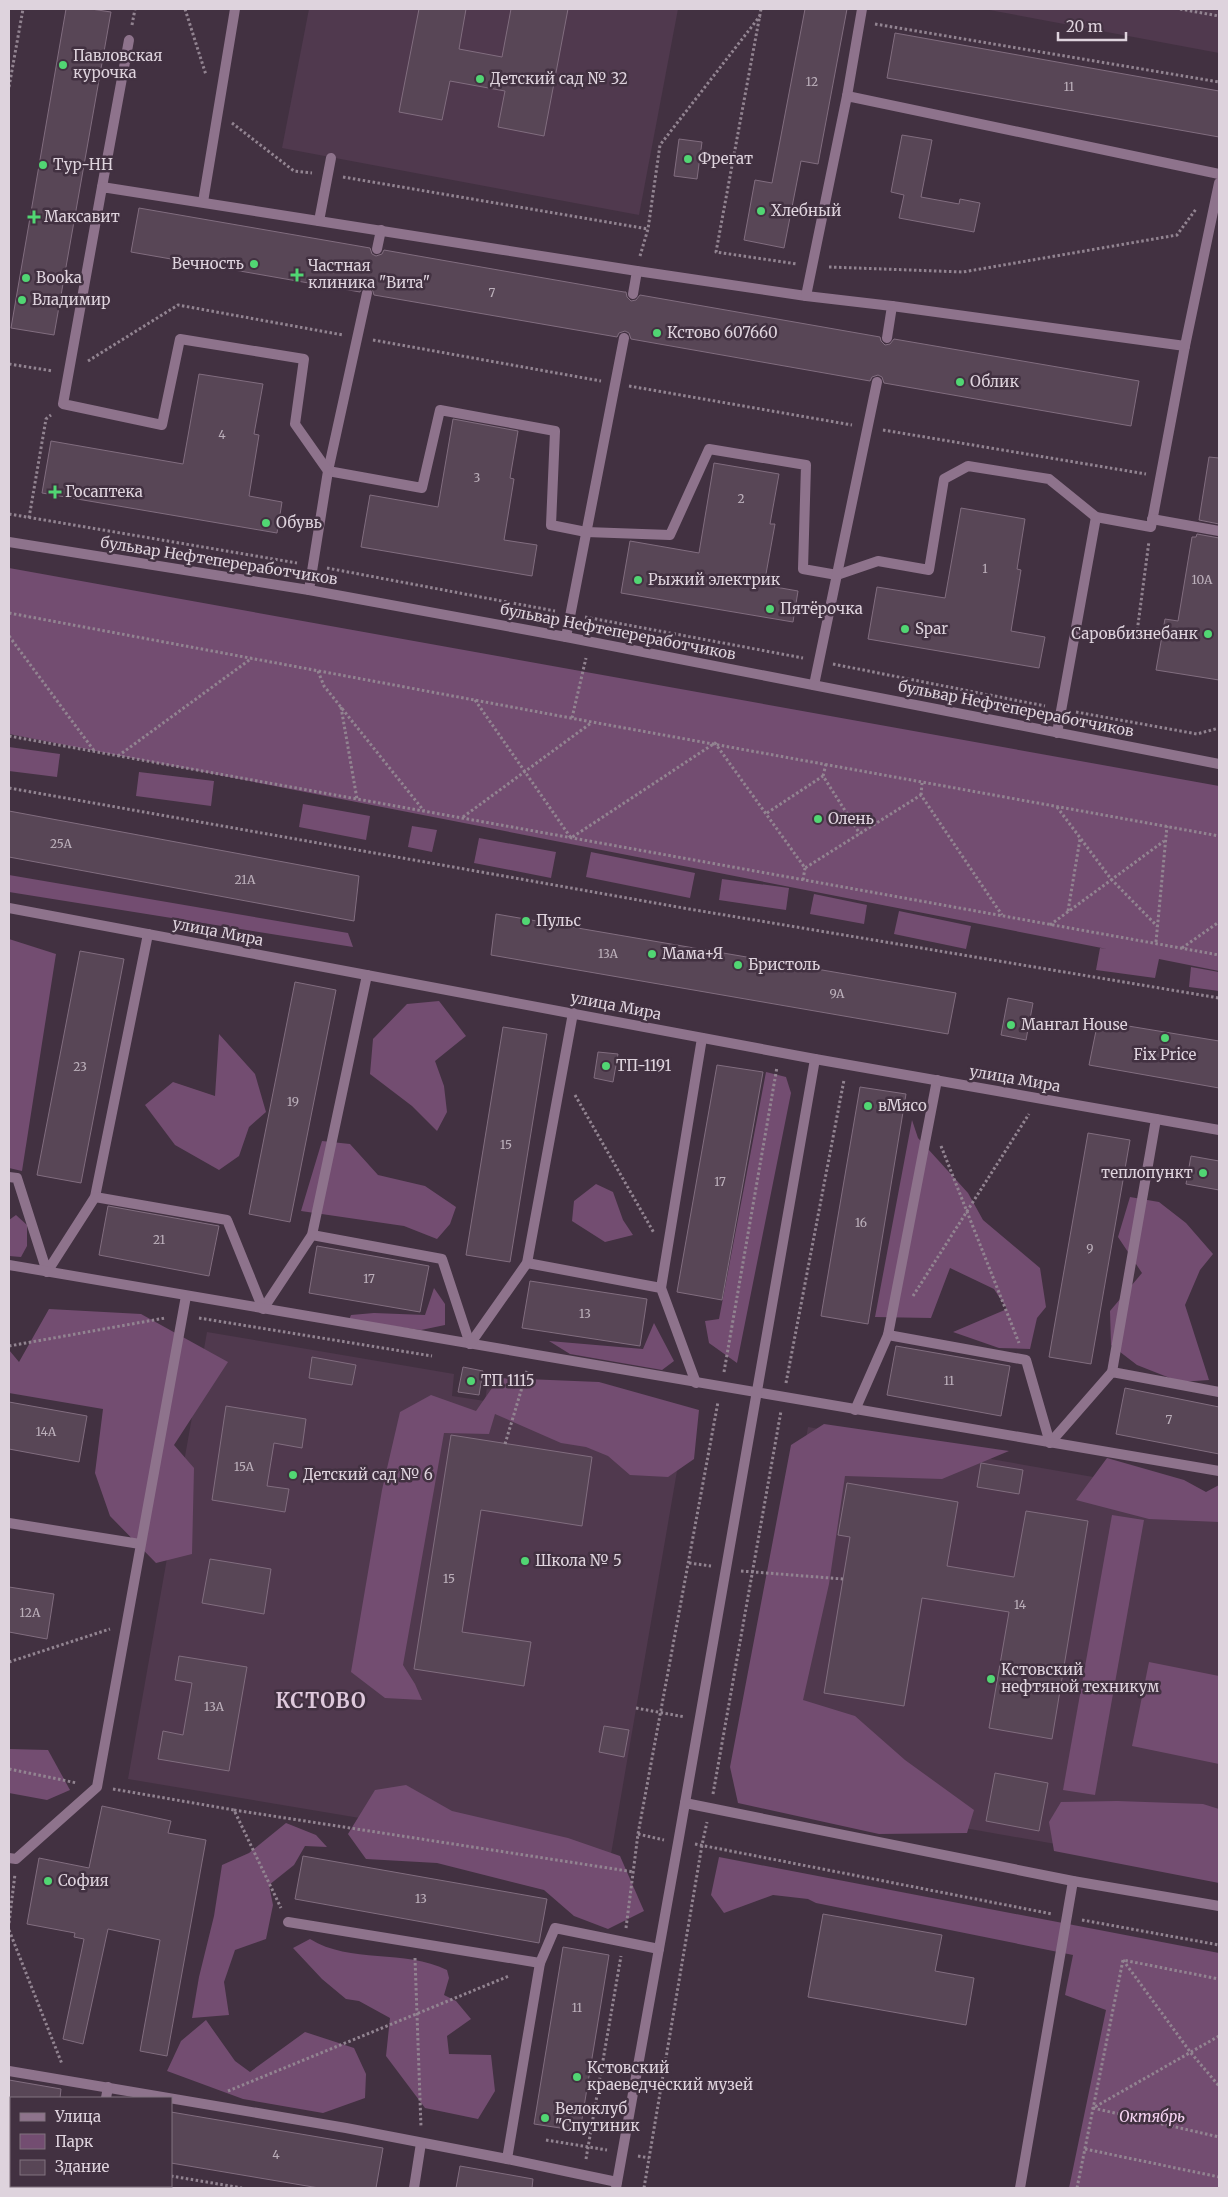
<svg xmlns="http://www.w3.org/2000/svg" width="1228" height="2197" font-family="Merriweather,serif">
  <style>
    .built { fill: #50394e }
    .green { fill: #734d71 }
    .building { fill: #584656; stroke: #816d7f }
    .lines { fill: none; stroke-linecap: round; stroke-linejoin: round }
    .path { stroke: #928491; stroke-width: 3; stroke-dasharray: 2.5 2.5; stroke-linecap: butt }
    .service { stroke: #8e738c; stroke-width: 10 }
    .minor { stroke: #8e738c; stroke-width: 10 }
    .tertiary { stroke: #8e738c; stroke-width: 10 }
    .poi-dot { fill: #51d673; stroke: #423141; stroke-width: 2 }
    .labels { text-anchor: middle; stroke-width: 5; stroke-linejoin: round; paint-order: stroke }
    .number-label { font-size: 12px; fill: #bcb0bb }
    .poi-label { font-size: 15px; fill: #ded3dd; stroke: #423141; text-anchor: start }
    .street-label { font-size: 15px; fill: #ded3dd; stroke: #423141 }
    .park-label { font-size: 15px; font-style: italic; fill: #f7d5f4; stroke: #423141 }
    .district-label { font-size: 20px; font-weight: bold; letter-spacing: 1px; fill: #dec9dc; stroke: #423141 }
  </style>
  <rect width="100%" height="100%" fill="#423141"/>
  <g class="built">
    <polygon points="309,9 678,9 639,215 282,148"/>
    <polygon points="984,9 1219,9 1219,53"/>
    <polygon points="207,1332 454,1374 452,1396 485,1401 488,1380 687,1413 610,1860 128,1779"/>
    <polygon points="808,1427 1219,1499 1219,1873 744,1789"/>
  </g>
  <g class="green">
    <polygon points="9,568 1219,786 1219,971 1159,959 1155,978 1096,970 1100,948 1107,949 9,734"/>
    <polygon points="9,747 60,754 57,777 9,771"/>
    <polygon points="139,772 214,781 211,806 136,796"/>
    <polygon points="303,804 370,816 366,840 299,827"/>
    <polygon points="412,826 437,830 432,852 408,847"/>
    <polygon points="479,838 556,852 551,878 474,863"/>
    <polygon points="591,852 695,873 690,898 586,877"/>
    <polygon points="9,875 348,933 353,947 9,892"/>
    <polygon points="722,879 789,888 786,910 719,900"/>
    <polygon points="814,894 867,905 864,924 810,914"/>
    <polygon points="899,911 971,926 966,949 894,934"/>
    <polygon points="9,939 56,954 22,1171 9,1168"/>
    <polygon points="1191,967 1219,972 1219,991 1189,987"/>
    <polygon points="439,1001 466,1036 435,1061 444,1086 447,1112 437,1131 412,1106 370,1074 373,1039 407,1004"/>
    <polygon points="219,1034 255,1074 266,1112 249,1127 239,1156 219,1170 175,1145 145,1105 173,1082 215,1096"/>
    <polygon points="766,1072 786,1077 791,1093 737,1363 709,1343 705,1321 719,1319"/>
    <polygon points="912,1120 918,1138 968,1193 983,1220 1040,1268 1046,1307 1037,1318 1030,1349 999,1348 953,1332 1007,1309 994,1289 950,1268 931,1318 875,1317"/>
    <polygon points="322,1141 350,1144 378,1175 425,1186 456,1207 450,1224 437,1239 404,1226 301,1211"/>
    <polygon points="596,1184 613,1192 623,1220 633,1235 605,1242 572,1221 574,1201"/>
    <polygon points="1130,1197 1159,1202 1186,1223 1213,1254 1200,1270 1185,1305 1209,1380 1180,1382 1137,1365 1111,1345 1110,1311 1142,1273 1118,1237"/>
    <polygon points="16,1215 27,1225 27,1246 21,1257 9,1256 9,1220"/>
    <polygon points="434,1288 445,1304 445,1325 421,1330 349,1320 351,1315 374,1313 425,1315"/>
    <polygon points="49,1309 141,1314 228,1362 174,1445 194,1468 192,1554 156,1563 110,1516 95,1473 103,1409 9,1393 9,1350 19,1362"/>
    <polygon points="654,1323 674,1361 662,1370 570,1354 549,1341 643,1349"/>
    <polygon points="499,1378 599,1382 699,1410 694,1459 668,1477 630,1475 608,1456 586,1447 561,1443 495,1414 489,1434 444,1433 403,1665 415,1684 422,1700 385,1698 351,1672 382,1490 400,1412 431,1395 476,1411"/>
    <polygon points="824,1424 1009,1451 942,1479 845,1476 829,1584 803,1700 855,1716 905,1760 974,1810 967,1833 879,1834 738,1803 730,1767 791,1445"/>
    <polygon points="1107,1458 1184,1480 1206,1492 1219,1485 1219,1522 1149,1519 1076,1500"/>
    <polygon points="1112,1515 1144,1520 1095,1795 1063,1790"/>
    <polygon points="1149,1662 1219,1676 1219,1764 1132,1746"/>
    <polygon points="9,1749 48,1750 70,1790 47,1800 9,1793"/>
    <polygon points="406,1785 452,1811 568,1838 620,1856 644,1911 608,1929 574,1916 544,1890 437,1863 366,1859 348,1834 375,1790"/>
    <polygon points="1117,1801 1203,1804 1219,1809 1219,1883 1054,1851 1049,1822 1061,1802"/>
    <polygon points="286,1823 316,1835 327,1847 305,1846 294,1865 269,1885 273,1905 266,1939 235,1950 224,1982 229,2015 192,2018 199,1977 214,1916 222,1865 249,1853"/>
    <polygon points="719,1857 1219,1953 1219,2188 1069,2188 1106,2010 1065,1995 1073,1955 816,1903 808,1899 773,1895 724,1913 711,1895"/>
    <path d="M310,1939C350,1964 405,1949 447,1970L449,1978L444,1995L456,2001L471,2019L447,2036L449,2054L491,2055L495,2091L478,2119L425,2108L386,2056L390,2018L359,2001L346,1999L322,1979L293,1948Z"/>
    <polygon points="206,2020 235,2061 250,2072 305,2032 354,2048 366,2074 365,2098 323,2113 243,2099 167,2071 181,2041"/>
  </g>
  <g class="building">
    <polygon points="66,9 91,9 111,12 54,335 11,328"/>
    <polygon points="419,9 466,9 459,49 502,57 511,9 568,9 544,136 498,127 505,91 450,81 442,120 399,112"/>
    <polygon points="805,9 847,9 818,164 801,161 784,248 744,240 755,180 772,183"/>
    <polygon points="895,33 1219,91 1219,137 887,78"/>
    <polygon points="902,135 932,140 921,197 959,204 960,199 980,203 974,232 899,218 904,195 891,192"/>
    <polygon points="679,139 702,142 697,179 674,176"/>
    <polygon points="139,208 370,248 372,254 376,256 382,254 384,250 624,292 626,292 627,297 631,301 636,300 640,295 880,337 881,341 885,345 890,344 894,339 1139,381 1131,426 884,383 882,377 878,375 872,377 870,381 631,339 629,333 625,331 619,333 617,337 374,295 372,288 368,286 362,288 360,292 131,252"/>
    <polygon points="199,374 263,384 254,434 259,435 249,496 282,502 277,533 42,493 51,441 183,464"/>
    <polygon points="453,419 518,431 510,478 514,479 504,540 537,545 532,576 361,547 370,495 438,507"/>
    <polygon points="1209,457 1219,458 1219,524 1199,520"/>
    <polygon points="714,463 779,474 770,524 775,524 764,585 798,591 793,622 621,593 630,541 699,553"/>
    <polygon points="961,508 1025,519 1017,569 1021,570 1011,631 1045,637 1039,668 868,639 877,587 945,598"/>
    <polygon points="1197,534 1219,538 1219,680 1156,670 1165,619 1178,621 1192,537 1196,537"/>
    <polygon points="9,811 359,876 354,921 9,857"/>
    <polygon points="496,914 956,993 948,1034 491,955"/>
    <polygon points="80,951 124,959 81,1183 37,1175"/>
    <polygon points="295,982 336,990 290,1222 249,1214"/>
    <polygon points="1008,998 1033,1003 1026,1040 1001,1035"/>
    <polygon points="1098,1021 1219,1041 1219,1088 1089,1065"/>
    <polygon points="503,1027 547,1034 510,1262 466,1255"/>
    <polygon points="598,1052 618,1054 613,1082 594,1078"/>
    <polygon points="717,1065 763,1072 722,1300 677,1292"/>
    <polygon points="860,1087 906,1094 868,1324 821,1316"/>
    <polygon points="1088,1133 1130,1140 1091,1364 1049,1357"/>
    <polygon points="1191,1156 1219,1161 1219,1190 1186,1184"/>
    <polygon points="108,1206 219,1226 209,1276 99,1255"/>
    <polygon points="317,1246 429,1266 420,1312 309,1293"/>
    <polygon points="530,1281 647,1299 640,1346 522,1328"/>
    <polygon points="896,1346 1010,1366 1001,1416 887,1395"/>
    <polygon points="312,1357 356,1365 352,1385 309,1378"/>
    <polygon points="463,1367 483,1371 479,1395 458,1392"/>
    <polygon points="1125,1388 1219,1407 1219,1454 1116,1434"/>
    <polygon points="9,1402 87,1416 79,1462 9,1449"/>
    <polygon points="226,1406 306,1419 302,1448 274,1443 267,1486 289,1489 285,1512 212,1500"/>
    <polygon points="451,1435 592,1457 582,1526 481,1510 462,1632 531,1642 524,1686 414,1669"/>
    <polygon points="981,1463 1023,1470 1019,1494 977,1487"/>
    <polygon points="847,1483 958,1502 947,1566 1014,1577 1026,1511 1088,1521 1052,1739 989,1728 1009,1612 922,1598 904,1706 824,1693 850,1537 838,1535"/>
    <polygon points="210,1559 271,1569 264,1614 202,1603"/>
    <polygon points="9,1587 54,1594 47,1639 9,1632"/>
    <polygon points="179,1656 247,1667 229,1771 158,1759 163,1731 183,1735 192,1683 175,1680"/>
    <polygon points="604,1726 629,1730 624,1757 599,1752"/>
    <polygon points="995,1773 1048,1783 1039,1831 986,1821"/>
    <polygon points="102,1806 171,1821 168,1833 206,1840 167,2056 140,2051 160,1940 108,1929 83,2044 63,2039 84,1939 74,1937 75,1933 27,1924 39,1858 89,1868"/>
    <polygon points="303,1856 547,1899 539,1943 295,1899"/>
    <polygon points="823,1914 942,1935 935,1971 974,1978 966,2025 808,1997"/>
    <polygon points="563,1947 609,1955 580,2131 534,2124"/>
    <polygon points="9,2080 61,2089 60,2098 9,2098"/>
    <polygon points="171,2112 383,2148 376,2188 319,2188 171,2163"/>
    <polygon points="460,2166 533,2179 532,2188 456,2188"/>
  </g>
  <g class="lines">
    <g class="path">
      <polyline points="185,9 206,75"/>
      <polyline points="761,9 716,252 797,264"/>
      <polyline points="1180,9 1219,16"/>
      <polyline points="875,24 1219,82"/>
      <polyline points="132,25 135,9"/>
      <polyline points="9,87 23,9"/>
      <polyline points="232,123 294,171 312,173"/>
      <polyline points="343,177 648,229"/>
      <polyline points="640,256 648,229 660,145 760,16"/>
      <polyline points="829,267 963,272 1177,235 1196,209"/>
      <polyline points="373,340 601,381"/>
      <polyline points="88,361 178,305 343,335"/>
      <polyline points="9,364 53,371"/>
      <polyline points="629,386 852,425"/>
      <polyline points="883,430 1146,474"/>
      <polyline points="9,514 297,563"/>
      <polyline points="29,518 46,419 51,415"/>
      <polyline points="327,568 555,611"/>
      <polyline points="9,613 592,722 1219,836"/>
      <polyline points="585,617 803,658"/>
      <polyline points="9,636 95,752"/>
      <polyline points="1136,640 1149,541"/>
      <polyline points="833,664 1045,706"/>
      <polyline points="318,671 324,686 424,811"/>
      <polyline points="475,700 571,838 715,743 805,868 921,795 1002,915"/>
      <polyline points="341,707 357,799"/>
      <polyline points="1076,712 1197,734 1219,728"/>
      <polyline points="572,718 586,658"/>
      <polyline points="9,736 1219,955"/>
      <polyline points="118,756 252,658"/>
      <polyline points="823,776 826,764"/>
      <polyline points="9,788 689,909 1219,998"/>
      <polyline points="921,795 922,783"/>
      <polyline points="1057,807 1111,879 1157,926"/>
      <polyline points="767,813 823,776 860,834"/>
      <polyline points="463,817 591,723"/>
      <polyline points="803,880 805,868"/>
      <polyline points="1068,911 1080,839"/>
      <polyline points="1050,925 1164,841"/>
      <polyline points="1156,942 1167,826"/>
      <polyline points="1182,948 1219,922"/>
      <polyline points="575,1095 654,1233"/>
      <polyline points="941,1146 1019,1343"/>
      <polyline points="913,1296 1029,1114"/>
      <polyline points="199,1318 432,1356"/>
      <polyline points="9,1346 165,1318"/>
      <polyline points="724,1372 777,1067"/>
      <polyline points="786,1383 844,1080"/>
      <polyline points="505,1444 527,1371"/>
      <polyline points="689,1563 711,1566"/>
      <polyline points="741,1571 843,1579"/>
      <polyline points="9,1662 110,1629"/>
      <polyline points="636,1708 685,1717"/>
      <polyline points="9,1769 77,1783"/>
      <polyline points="113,1789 234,1810 281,1908"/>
      <polyline points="713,1794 781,1411"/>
      <polyline points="234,1810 634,1872"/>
      <polyline points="638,1834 664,1840"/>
      <polyline points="695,1844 1052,1914"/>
      <polyline points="1082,1920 1219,1945"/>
      <polyline points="9,1923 15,1874"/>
      <polyline points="626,1928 638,1834 718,1402"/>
      <polyline points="9,1930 62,2064"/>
      <polyline points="415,1958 421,2127"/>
      <polyline points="1123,1960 1191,2053 1219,2086"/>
      <polyline points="1219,2036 1093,2108 1219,2137"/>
      <polyline points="228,2091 509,1976"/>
      <polyline points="546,2140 607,2150"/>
      <polyline points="9,2147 11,2147"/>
      <polyline points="1085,2149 1219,2177"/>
      <polyline points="638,2156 649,2158"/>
      <polyline points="586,2159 621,1956"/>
      <polyline points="171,2176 242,2188"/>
      <polyline points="644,2188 702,1845 707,1822"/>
      <polyline points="1077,2188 1123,1960 1219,1979"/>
    </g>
    <g class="service">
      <polyline points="847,96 862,9"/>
      <polyline points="102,187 129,40"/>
      <polyline points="203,202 235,9"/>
      <polyline points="319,221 331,158"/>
      <polyline points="377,249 381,230"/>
      <polyline points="367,293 328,471 422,488 440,410 555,431 551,525 586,532 670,535 709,449 806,465 803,569 837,575 878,561 929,570 944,479 968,466 1049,479 1096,517 1151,527 1185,346"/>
      <polyline points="633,294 637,271 806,296 892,306 887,338"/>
      <polyline points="806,296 847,96 1219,174"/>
      <polyline points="892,306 1185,346 1219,183"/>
      <polyline points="1152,519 1219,531"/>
      <polyline points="309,590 328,471 295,424 304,359 180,339 162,425 63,404 102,187 637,271"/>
      <polyline points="566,637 624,338"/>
      <polyline points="814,685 877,382"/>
      <polyline points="1057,733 1096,517"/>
      <polyline points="9,1177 17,1178 47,1272 95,1197 148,934"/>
      <polyline points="95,1197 227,1220 263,1309 312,1235 367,975"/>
      <polyline points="312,1235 442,1259 470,1344"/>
      <polyline points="527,1263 661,1288 696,1383"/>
      <polyline points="9,1265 1219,1471"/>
      <polyline points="661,1288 702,1038"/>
      <polyline points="888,1335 937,1080"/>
      <polyline points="470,1344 527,1263 573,1013"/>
      <polyline points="1112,1372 1156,1119"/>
      <polyline points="855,1410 888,1335 1026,1360 1050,1443 1112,1372 1219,1392"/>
      <polyline points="9,1523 140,1544"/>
      <polyline points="9,1858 16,1859 97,1787 186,1296"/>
      <polyline points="288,1922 540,1963 555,1928 659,1949"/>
      <polyline points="540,1963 507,2159 617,2182"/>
      <polyline points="9,2071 346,2128 507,2159"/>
      <polyline points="106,2098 108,2087"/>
      <polyline points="90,2188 91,2186"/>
      <polyline points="414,2188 421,2143"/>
      <polyline points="1020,2188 1073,1881"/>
    </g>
    <g class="minor">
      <polyline points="9,908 815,1059 1219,1130"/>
      <polyline points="685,1803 1073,1881 1219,1906"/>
      <polyline points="9,2177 11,2177"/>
      <polyline points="64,2186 79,2188"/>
      <polyline points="616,2188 678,1843 815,1059"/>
    </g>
    <polyline class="tertiary" points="9,542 309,590 566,637 1219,764"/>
  </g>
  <g class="poi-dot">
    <circle cx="63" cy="65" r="5"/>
    <circle cx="480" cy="79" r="5"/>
    <circle cx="688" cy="159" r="5"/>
    <circle cx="43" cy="165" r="5"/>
    <circle cx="761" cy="211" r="5"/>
    <path d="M31.5 209.5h5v5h5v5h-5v5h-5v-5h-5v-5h5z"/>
    <circle cx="254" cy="264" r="5"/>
    <path d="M294.5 267.5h5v5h5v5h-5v5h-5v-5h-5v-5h5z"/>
    <circle cx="26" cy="278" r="5"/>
    <circle cx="22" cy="300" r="5"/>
    <circle cx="657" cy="333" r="5"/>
    <circle cx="960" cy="382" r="5"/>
    <path d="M52.5 484.5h5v5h5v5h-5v5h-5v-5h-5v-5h5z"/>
    <circle cx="266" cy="523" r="5"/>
    <circle cx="638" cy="580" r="5"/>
    <circle cx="770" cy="609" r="5"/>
    <circle cx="905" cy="629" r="5"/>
    <circle cx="1208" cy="634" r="5"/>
    <circle cx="818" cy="819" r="5"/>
    <circle cx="526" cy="921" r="5"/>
    <circle cx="652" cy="954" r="5"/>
    <circle cx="738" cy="965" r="5"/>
    <circle cx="1011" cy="1025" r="5"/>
    <circle cx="1165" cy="1038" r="5"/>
    <circle cx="606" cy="1066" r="5"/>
    <circle cx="868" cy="1106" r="5"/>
    <circle cx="1203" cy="1173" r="5"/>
    <circle cx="471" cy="1381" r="5"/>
    <circle cx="293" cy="1475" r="5"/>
    <circle cx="525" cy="1561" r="5"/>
    <circle cx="991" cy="1679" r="5"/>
    <circle cx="48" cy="1881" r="5"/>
    <circle cx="577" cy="2077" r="5"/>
    <circle cx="545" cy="2118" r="5"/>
  </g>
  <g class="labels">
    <g class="number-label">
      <text x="812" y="86">12</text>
      <text x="1069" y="91">11</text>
      <text x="492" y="297">7</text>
      <text x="222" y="439">4</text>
      <text x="477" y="482">3</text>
      <text x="741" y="503">2</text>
      <text x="985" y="573">1</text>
      <text x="1202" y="584">10А</text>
      <text x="61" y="848">25А</text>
      <text x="245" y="884">21А</text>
      <text x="608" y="958">13А</text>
      <text x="837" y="998">9А</text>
      <text x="80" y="1071">23</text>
      <text x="293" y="1106">19</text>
      <text x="506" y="1149">15</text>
      <text x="720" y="1186">17</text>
      <text x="861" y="1227">16</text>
      <text x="159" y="1244">21</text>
      <text x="1090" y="1253">9</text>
      <text x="369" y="1283">17</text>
      <text x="585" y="1318">13</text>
      <text x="949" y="1385">11</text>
      <text x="1169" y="1424">7</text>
      <text x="46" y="1436">14А</text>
      <text x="244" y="1471">15А</text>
      <text x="449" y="1583">15</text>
      <text x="1020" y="1609">14</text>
      <text x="30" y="1617">12А</text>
      <text x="214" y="1711">13А</text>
      <text x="421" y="1903">13</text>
      <text x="577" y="2012">11</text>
      <text x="276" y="2159">4</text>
    </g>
    <g class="poi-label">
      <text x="73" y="61">Павловская<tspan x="73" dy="17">курочка</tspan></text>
      <text x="490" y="84">Детский сад № 32</text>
      <text x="698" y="164">Фрегат</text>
      <text x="53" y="170">Тур-НН</text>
      <text x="771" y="216">Хлебный</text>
      <text x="44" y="222">Максавит</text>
      <text x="244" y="269" text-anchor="end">Вечность</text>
      <text x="308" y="271">Чаcтная<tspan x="308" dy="17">клиника "Вита"</tspan></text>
      <text x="36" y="283">Bookа</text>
      <text x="32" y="305">Владимир</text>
      <text x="667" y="338">Кстово 607660</text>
      <text x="970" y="387">Облик</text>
      <text x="65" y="497">Госаптека</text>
      <text x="276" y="528">Обувь</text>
      <text x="648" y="585">Рыжий электрик</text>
      <text x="780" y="614">Пятёрочка</text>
      <text x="915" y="634">Spar</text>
      <text x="1198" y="639" text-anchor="end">Саровбизнебанк</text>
      <text x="828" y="824">Олень</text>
      <text x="536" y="926">Пульс</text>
      <text x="662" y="959">Мама+Я</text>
      <text x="748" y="970">Бристоль</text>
      <text x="1021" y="1030">Мангал House</text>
      <text x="1165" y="1060" text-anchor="middle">Fix Price</text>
      <text x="616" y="1071">ТП-1191</text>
      <text x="878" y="1111">вМясо</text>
      <text x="1193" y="1178" text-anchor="end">теплопункт</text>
      <text x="481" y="1386">ТП 1115</text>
      <text x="303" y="1480">Детский сад № 6</text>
      <text x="535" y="1566">Школа № 5</text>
      <text x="1001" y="1675">Кстовский<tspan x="1001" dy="17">нефтяной техникум</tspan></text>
      <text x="58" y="1886">София</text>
      <text x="587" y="2073">Кстовский<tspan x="587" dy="17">краеведческий музей</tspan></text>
      <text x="555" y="2114">Велоклуб<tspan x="555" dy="17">"Спутиник</tspan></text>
    </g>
    <g class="street-label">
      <text transform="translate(219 561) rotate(9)" y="5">бульвар Нефтепереработчиков</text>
      <text transform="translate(618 632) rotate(11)" y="5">бульвар Нефтепереработчиков</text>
      <text transform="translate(1016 709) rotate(11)" y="5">бульвар Нефтепереработчиков</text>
      <text transform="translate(218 932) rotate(11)" y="5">улица Мира</text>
      <text transform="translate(616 1006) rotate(11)" y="5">улица Мира</text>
      <text transform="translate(1015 1079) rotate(10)" y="5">улица Мира</text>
    </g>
    <g class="park-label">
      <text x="1152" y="2122">Октябрь</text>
    </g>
    <g class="district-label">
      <text x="321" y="1708">КСТОВО</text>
    </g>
  </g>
  <rect width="1228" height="2197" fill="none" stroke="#ded3dd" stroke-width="20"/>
  <rect x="10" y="2097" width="162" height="90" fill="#423141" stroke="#80727f"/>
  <rect x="20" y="2113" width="25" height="8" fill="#8e738c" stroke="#80727f"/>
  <text x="55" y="2122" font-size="15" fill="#ded3dd">Улица</text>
  <rect x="20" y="2134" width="25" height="15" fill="#734d71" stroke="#80727f"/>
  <text x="55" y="2147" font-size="15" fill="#ded3dd">Парк</text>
  <rect x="20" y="2160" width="25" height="15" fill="#584656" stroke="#80727f"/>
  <text x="55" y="2172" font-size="15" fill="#ded3dd">Здание</text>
  <path d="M1058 32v8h68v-8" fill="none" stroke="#ded3dd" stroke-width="2.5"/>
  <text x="1066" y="32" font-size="15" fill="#ded3dd" stroke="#423141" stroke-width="4" paint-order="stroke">20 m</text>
</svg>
